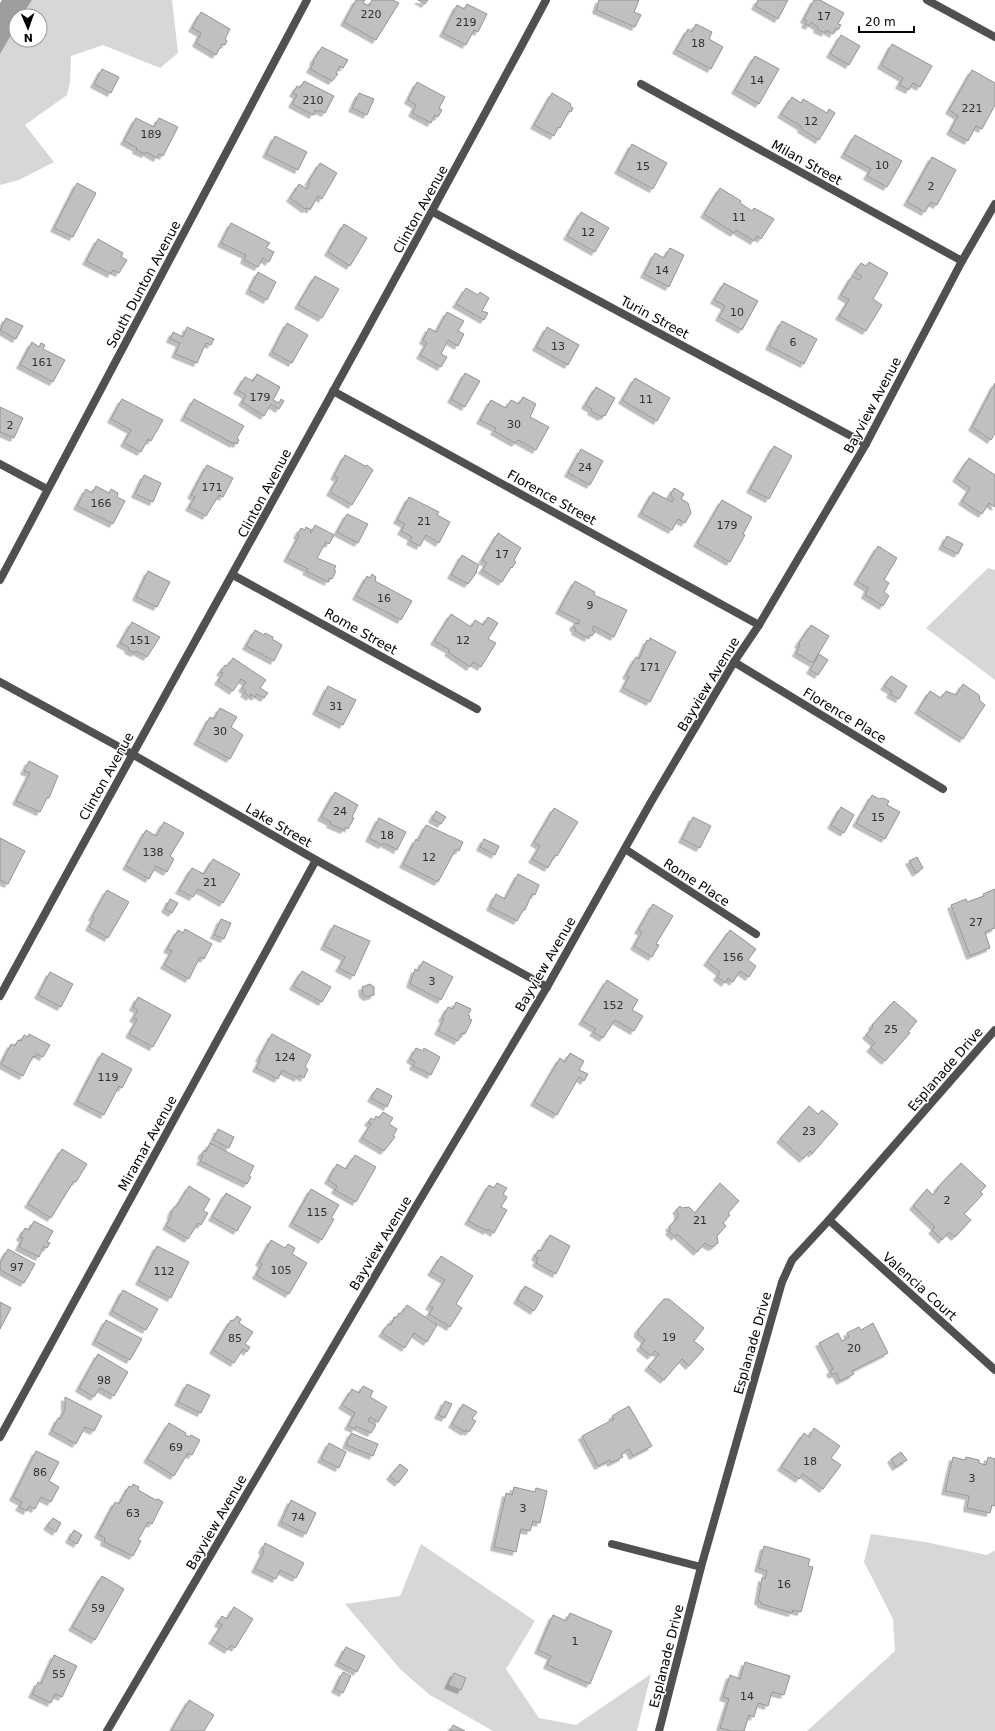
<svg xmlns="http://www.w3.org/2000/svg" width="995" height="1731" font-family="'DejaVu Sans',sans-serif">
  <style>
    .green { fill: #d7d7d7 }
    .water { fill: #9e9e9e }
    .building { fill: #c0c0c0; stroke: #949494; filter: url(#shadow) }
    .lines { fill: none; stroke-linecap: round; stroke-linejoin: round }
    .street { stroke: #505050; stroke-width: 8 }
    .labels { text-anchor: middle; stroke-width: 3; stroke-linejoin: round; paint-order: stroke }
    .number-label { font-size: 11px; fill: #303030 }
    .street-label { font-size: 13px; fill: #000; stroke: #fff }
  </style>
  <defs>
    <filter id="shadow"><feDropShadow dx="-3.5" dy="3.5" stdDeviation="0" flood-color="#0004"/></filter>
  </defs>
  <rect width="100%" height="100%" fill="#fff"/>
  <g class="green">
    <polygon points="32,0 172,0 178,53 160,68 103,45 71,56 70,82 67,95 25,125 54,162 19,180 0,185 0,54 16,27 16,40 40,40 40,16 22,16"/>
    <polygon points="988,568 995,570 995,680 926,628"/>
    <polygon points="871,1534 925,1542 987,1555 995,1550 995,1731 807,1731 895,1651 893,1619 864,1562"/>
    <polygon points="421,1544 535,1621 506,1669 539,1718 576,1725 651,1674 637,1731 493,1731 430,1695 401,1670 345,1604 400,1596"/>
  </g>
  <polygon class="water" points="2,0 32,0 22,16 16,16 16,27 0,54 0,3"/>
  <g class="building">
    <polygon points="356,0 365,0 363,3 369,6 372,0 393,0 399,3 376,40 344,22"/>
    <polygon points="418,0 428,0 425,4"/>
    <polygon points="599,0 639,0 634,12 641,15 635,27 596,10"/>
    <polygon points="758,0 788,0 778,19 755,6"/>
    <polygon points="814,0 820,0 844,13 838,24 841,25 838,30 836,28 833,34 826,30 825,33 817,29 818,27 811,22 809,26 805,24 807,21 804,19"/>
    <polygon points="467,4 487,14 478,32 474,30 466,45 443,33 457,5 464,9"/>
    <polygon points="201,12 230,29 225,39 227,41 225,45 222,44 216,55 196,43 201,33 192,28"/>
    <polygon points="696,24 712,32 709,39 723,47 711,69 676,50 688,29 692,32"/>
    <polygon points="841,35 860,46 849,65 830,54"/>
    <polygon points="892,44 932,66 920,87 913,83 909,90 899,85 903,78 881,65"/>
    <polygon points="322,47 348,60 343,68 340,66 336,73 338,74 332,81 310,69 314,62 313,61"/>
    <polygon points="755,56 779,69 759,104 735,90"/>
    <polygon points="102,69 119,77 111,93 94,84"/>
    <polygon points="972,70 995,83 995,105 982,129 976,126 968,141 950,131 958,116 949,110"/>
    <polygon points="304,81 334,96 325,113 319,110 318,112 315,110 313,115 292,104 297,95 293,93 297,86 300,88"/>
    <polygon points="417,82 445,97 439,108 442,110 438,117 435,115 431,123 412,113 416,105 408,100"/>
    <polygon points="359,93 374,99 367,115 352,108"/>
    <polygon points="552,93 571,104 570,106 573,108 571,112 569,111 560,128 558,127 554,136 534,125"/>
    <polygon points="792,97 801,103 803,99 827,113 829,109 835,113 819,140 801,129 802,127 781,114"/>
    <polygon points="136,118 154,127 159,118 178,127 163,156 159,154 157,158 146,152 145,154 136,150 137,148 124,141"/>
    <polygon points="855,135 902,161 887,187 867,176 871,169 844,154"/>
    <polygon points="275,136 307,152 298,170 266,154"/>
    <polygon points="632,144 667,163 653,189 618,170"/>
    <polygon points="932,157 956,170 937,205 931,202 925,212 907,202"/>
    <polygon points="320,163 337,173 322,199 318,196 310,210 308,208 305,209 290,198 299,184 307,189 310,183 308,182"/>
    <polygon points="77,183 96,193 73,237 54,228"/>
    <polygon points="720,188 741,201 740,203 752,211 754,208 774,219 761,239 757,236 754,241 736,230 734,233 704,214"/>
    <polygon points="581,212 609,228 595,252 567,236"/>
    <polygon points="231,223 270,243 266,248 274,252 269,262 263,258 258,267 244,260 246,255 221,243"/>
    <polygon points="344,224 367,238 350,266 328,252"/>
    <polygon points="98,239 123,253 121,257 127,260 119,273 113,270 111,274 86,261"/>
    <polygon points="670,248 684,255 669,287 644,274 655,253 664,258"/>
    <polygon points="869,262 888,273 873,299 882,305 866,331 839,316 849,300 841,295 852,276 859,280 862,276 855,272 861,263 866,266"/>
    <polygon points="258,272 276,282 267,300 249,290"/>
    <polygon points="315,276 339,289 322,318 298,305"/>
    <polygon points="724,283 758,301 742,330 719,317 725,306 714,300"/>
    <polygon points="466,288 478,295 480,292 489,298 482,311 488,313 484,320 456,304"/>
    <polygon points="447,312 464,321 458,331 464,334 458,346 448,340 441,354 447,357 441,367 420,355 427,343 423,340 429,328 436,332"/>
    <polygon points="6,318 23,326 16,339 0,330"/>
    <polygon points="782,321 817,339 804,364 769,346"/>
    <polygon points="287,323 308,335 292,363 272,352"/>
    <polygon points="187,327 214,339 211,345 206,343 197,363 175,354 180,343 170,339 173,332 183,337"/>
    <polygon points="547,327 579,345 568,365 536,347"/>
    <polygon points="32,342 39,347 41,343 45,345 43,349 65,360 53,382 20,365"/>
    <polygon points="465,373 480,381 465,407 451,399"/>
    <polygon points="257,374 280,387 273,400 279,403 281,399 284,401 279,409 271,404 264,416 242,402 246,395 237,390 245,377 253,381"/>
    <polygon points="635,378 670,398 657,421 622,400"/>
    <polygon points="995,383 995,433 991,440 972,427"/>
    <polygon points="596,387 615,398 605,416 603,415 602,417 591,411 592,409 585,405"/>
    <polygon points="523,397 536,404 530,417 549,427 536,450 518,440 515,443 494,431 496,428 480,420 491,400 506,408 511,400 519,404"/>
    <polygon points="122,399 163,420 151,441 148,439 141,452 124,443 131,430 111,419"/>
    <polygon points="194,399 244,426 237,438 239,440 237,444 234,442 234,444 184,417"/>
    <polygon points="0,407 23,418 14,438 0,432"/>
    <polygon points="774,446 792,456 769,499 750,489"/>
    <polygon points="581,449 603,461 590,485 568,473"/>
    <polygon points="345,455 365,466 367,465 373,470 352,505 330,492 338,478 334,476"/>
    <polygon points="969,458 995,475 995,507 989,503 982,514 962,501 970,488 956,478"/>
    <polygon points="207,465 233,478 223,497 219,495 206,516 189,507 195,497 191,495"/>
    <polygon points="144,475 161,483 153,502 135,494"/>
    <polygon points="96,486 109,493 111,489 118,493 117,497 125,501 113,524 77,506 86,489 92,493"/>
    <polygon points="674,488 684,494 681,499 688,503 691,513 685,523 678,519 672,530 641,513 653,492 672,502 674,498 670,495"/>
    <polygon points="409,497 439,512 437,515 450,522 439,543 426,535 420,546 410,541 412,537 401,531 405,524 397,520"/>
    <polygon points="722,500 752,517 743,534 745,535 730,562 697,543"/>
    <polygon points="347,514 368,524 358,543 337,532"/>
    <polygon points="315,525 334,535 329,544 326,542 317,558 336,566 334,570 336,571 332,579 329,578 328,582 306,571 308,569 287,558 299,536 297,535 301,528 305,530 306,527 311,530 310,532 311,533"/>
    <polygon points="498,533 521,548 514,560 516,562 512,568 511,567 502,582 482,570 487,563 482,560"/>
    <polygon points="947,536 963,544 958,554 942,546"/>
    <polygon points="878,546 897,558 884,580 889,583 884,592 889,596 883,606 865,595 868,588 857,581"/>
    <polygon points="462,555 479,565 476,571 477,572 468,584 451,575"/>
    <polygon points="148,571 170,582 157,607 136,597"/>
    <polygon points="372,574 376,577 375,581 412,601 401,620 356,596 367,576 370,578"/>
    <polygon points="575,581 595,592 594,595 627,610 614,637 594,626 592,630 595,632 592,636 590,634 588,638 575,631 576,629 573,627 575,623 578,624 580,621 559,610"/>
    <polygon points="451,614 471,627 475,620 483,625 488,617 498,623 488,639 496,643 481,667 473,662 470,667 448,652 450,650 434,641"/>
    <polygon points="132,622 160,637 147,657 136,651 135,653 128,650 129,648 120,643"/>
    <polygon points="811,625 829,636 813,663 796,653 800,645 798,644"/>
    <polygon points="255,630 264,635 265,633 273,637 272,639 282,645 274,661 246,646"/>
    <polygon points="650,638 676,652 650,702 623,688 629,677 626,675 636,657 639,659 647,640 649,641"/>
    <polygon points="819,654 828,660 818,675 810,670"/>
    <polygon points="233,658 266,680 260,688 268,693 264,698 257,694 255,697 251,694 250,697 244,693 246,691 242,688 246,682 241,679 233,691 218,681 223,673 220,672 225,665 227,666"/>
    <polygon points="891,676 907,686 899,699 890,694 892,691 884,686"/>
    <polygon points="963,684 979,695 980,701 985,705 963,739 918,710 930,691 941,698 946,691 956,695"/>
    <polygon points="328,686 356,700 343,725 316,711"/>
    <polygon points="220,708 237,717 231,727 243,735 230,759 197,741 210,717 214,719"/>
    <polygon points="29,761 58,776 49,798 47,798 40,812 16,801 30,773 24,771"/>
    <polygon points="335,792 358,805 352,817 354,818 348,829 346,827 344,830 330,824 331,822 321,817"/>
    <polygon points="872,795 879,799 883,798 889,801 887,805 900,812 885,839 856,823"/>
    <polygon points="841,807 854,815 844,833 831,825"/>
    <polygon points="554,808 578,822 557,856 555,855 548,868 532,859 540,846 534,842"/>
    <polygon points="436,811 446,817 441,824 432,819"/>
    <polygon points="693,817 711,826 700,848 682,839"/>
    <polygon points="379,818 406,832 397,850 384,843 382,845 369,838"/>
    <polygon points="164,822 184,833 170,856 174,859 167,872 156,866 149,879 126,866 146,830 156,836"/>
    <polygon points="426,825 463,842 459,851 456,849 438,882 403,864 416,839 418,841"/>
    <polygon points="0,838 25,851 8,884 0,880"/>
    <polygon points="484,839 499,846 495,855 480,847"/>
    <polygon points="917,857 923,868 916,873 909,861"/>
    <polygon points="213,859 240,874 223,903 198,889 193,897 179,890 192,868 204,874"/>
    <polygon points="518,874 539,885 535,895 532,894 525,910 523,910 517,921 490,907 496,894 505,899"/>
    <polygon points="995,889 995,928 985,932 990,948 970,956 951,905 966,899 967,902 984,896 983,894"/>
    <polygon points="107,890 129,902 108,938 89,927 94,918 92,917"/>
    <polygon points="170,899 178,903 172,913 165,909"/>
    <polygon points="653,904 673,916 656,944 659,945 652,957 634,946 642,932 638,930"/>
    <polygon points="221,919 231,923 224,939 214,935"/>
    <polygon points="334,925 370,941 354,976 339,968 345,957 324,946"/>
    <polygon points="185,929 212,944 204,959 200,957 189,979 164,965 172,951 167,949 178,930 183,933"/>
    <polygon points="730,930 756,949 748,960 756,966 749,977 740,971 733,982 728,978 725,983 717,977 720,972 707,962"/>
    <polygon points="423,961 453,977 441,1000 410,984 415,969 418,971"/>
    <polygon points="302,971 331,987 322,1002 293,986"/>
    <polygon points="50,972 73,984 61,1007 38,995"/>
    <polygon points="607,980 638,1000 632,1010 643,1016 634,1031 615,1020 603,1038 593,1032 596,1029 582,1021"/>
    <polygon points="370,984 374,987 374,995 367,997 363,994 362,987"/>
    <polygon points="138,997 171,1015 153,1047 129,1034 137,1020 133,1018 138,1010 133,1007"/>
    <polygon points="894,1001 917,1021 908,1032 910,1033 885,1061 870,1048 875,1043 866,1035 873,1027 872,1025"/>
    <polygon points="456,1002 471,1009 468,1015 470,1016 469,1019 472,1020 465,1034 462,1033 458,1041 438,1031 444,1019 442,1018 448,1007 453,1009"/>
    <polygon points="29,1034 50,1045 43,1057 37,1054 35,1057 33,1056 23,1076 1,1064 11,1044 15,1046 18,1040 21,1041 24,1035 28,1037"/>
    <polygon points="272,1034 311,1055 305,1067 308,1069 304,1078 299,1075 298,1078 282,1070 278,1079 256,1068 261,1059 259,1058"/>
    <polygon points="416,1048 423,1051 424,1048 440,1057 431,1075 413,1066 415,1062 410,1059"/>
    <polygon points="102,1053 132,1069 122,1088 119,1086 104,1115 77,1101"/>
    <polygon points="570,1053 584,1061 579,1070 588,1074 584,1081 579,1077 557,1115 534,1102 560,1058 565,1062"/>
    <polygon points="377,1088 392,1096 387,1107 371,1098"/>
    <polygon points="809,1106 818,1114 822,1110 838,1124 812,1154 810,1151 803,1159 780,1139"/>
    <polygon points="383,1112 393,1118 389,1124 397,1129 393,1136 395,1137 384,1151 362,1138 371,1124 368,1122 371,1118 374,1120 376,1116 379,1118"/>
    <polygon points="218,1129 234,1137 229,1148 213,1140"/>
    <polygon points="210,1143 254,1166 249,1176 251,1177 247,1184 200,1161 203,1156 201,1155 204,1150 206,1152"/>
    <polygon points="62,1149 87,1164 76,1182 74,1181 51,1218 28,1204"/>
    <polygon points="355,1155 376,1167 356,1202 335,1190 337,1186 328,1180 337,1164 346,1169"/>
    <polygon points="961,1163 986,1186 980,1192 983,1194 964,1214 971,1220 955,1237 949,1232 942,1240 932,1230 935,1227 913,1206 927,1189 933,1195 938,1189 937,1188"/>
    <polygon points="497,1183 507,1188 503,1194 507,1197 501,1207 507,1210 494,1233 488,1229 487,1231 468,1221 489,1185 494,1188"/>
    <polygon points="720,1183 739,1201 728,1213 730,1215 723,1223 726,1226 717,1236 718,1243 713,1247 709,1246 705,1243 697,1252 677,1234 675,1237 669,1231 671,1229 669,1227 678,1217 678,1212 676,1210 680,1206 682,1208 689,1207 695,1213"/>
    <polygon points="189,1186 210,1199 203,1211 208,1213 201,1225 198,1223 188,1239 166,1226 171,1217 171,1213 174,1207 177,1206"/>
    <polygon points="311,1189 339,1205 331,1218 334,1219 322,1240 292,1223"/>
    <polygon points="226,1193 251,1207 237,1231 212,1217"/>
    <polygon points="34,1221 53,1231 47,1242 50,1243 47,1248 44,1246 39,1257 19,1247 23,1238 20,1237 25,1228 29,1230"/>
    <polygon points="550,1235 570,1246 556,1274 536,1263 538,1258 535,1257 538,1250 541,1251"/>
    <polygon points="271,1240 285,1248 288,1244 295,1248 292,1254 307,1263 289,1294 256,1275 262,1264 259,1262"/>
    <polygon points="157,1246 189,1262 171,1298 139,1281"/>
    <polygon points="8,1249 35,1264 24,1283 0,1270 0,1263"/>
    <polygon points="441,1256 473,1276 456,1304 462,1308 450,1327 429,1314 433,1308 429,1306 445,1280 431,1272"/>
    <polygon points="525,1286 543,1296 534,1311 517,1300"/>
    <polygon points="123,1290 158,1309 146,1330 112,1311"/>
    <polygon points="664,1299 669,1299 704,1328 694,1341 704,1349 689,1366 682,1359 664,1380 648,1367 659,1354 655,1351 651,1356 640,1347 645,1340 638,1334 638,1330"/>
    <polygon points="0,1302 11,1308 0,1329"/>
    <polygon points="407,1305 437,1325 427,1342 414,1333 405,1348 382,1333 388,1324 391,1325 394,1317 396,1318 399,1313 401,1314"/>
    <polygon points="237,1316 241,1319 239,1323 253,1332 245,1344 250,1347 247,1352 243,1349 234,1363 213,1350 231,1320 233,1321"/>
    <polygon points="106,1320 142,1339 130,1360 95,1341"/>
    <polygon points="873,1323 888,1353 852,1371 854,1374 840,1381 836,1373 832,1375 830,1371 833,1369 819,1343 838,1333 842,1341 849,1337 847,1333 859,1327 861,1330"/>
    <polygon points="98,1354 128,1372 114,1396 100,1388 94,1397 79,1388"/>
    <polygon points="187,1384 210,1395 201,1413 178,1402"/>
    <polygon points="363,1386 373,1391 370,1397 387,1407 378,1422 370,1417 368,1421 376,1425 371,1433 356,1426 355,1429 348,1426 355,1413 342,1405 352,1389 359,1393"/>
    <polygon points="65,1397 102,1416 94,1431 85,1427 76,1444 52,1431 58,1418 60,1419 65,1410"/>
    <polygon points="445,1401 452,1404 445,1418 438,1415"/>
    <polygon points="463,1404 477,1412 472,1419 476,1421 469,1432 466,1430 465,1432 452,1424"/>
    <polygon points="629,1406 652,1446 633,1456 629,1449 621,1454 623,1457 611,1463 610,1460 598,1466 582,1436 614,1419 612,1416"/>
    <polygon points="169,1423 186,1433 185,1435 190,1437 191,1435 200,1440 192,1455 188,1453 174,1476 147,1459"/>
    <polygon points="814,1428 840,1446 831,1458 841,1465 823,1489 803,1474 799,1479 781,1467 804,1433 809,1437"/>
    <polygon points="351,1433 378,1444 373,1456 346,1445"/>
    <polygon points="329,1443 346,1452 339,1468 321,1459"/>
    <polygon points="36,1451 59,1462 49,1481 59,1487 51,1502 41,1497 35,1509 29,1506 27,1511 19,1507 22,1502 13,1497"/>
    <polygon points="901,1452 907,1460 896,1467 891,1459"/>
    <polygon points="953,1457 965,1460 966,1457 979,1460 979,1463 986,1465 988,1457 995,1459 995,1506 992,1505 990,1513 967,1508 969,1496 945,1491"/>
    <polygon points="400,1464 408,1470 398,1483 390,1476"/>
    <polygon points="133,1484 139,1487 138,1490 156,1500 158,1499 163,1502 152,1524 148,1522 138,1540 141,1541 133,1556 104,1542 105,1538 98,1534 115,1502 119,1504 129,1486 132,1487"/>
    <polygon points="514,1487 535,1492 536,1488 547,1491 540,1523 533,1521 530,1531 521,1529 516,1552 494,1547 506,1493 512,1495"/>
    <polygon points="291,1500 316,1513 306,1534 281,1522"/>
    <polygon points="53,1518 61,1523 56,1532 47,1526"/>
    <polygon points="74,1530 82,1535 77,1544 69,1539"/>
    <polygon points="265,1543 304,1563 296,1578 280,1570 276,1579 255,1569 264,1551 262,1550"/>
    <polygon points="764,1546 810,1559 808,1566 813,1567 801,1612 793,1610 792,1613 761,1604 761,1602 758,1601 762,1578 765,1579 767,1571 758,1568"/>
    <polygon points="102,1576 124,1589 95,1640 72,1627"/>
    <polygon points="234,1607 253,1619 235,1648 231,1645 228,1650 212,1640 222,1625 218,1623 222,1616 227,1619"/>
    <polygon points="570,1613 612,1631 590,1684 547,1665 551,1656 538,1650 553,1615 566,1621"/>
    <polygon points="346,1647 365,1656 357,1672 338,1662"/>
    <polygon points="54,1655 77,1666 62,1697 55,1694 51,1703 32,1694 38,1682 41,1684"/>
    <polygon points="745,1662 790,1676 784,1695 772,1692 768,1706 758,1703 754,1717 749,1715 744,1731 731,1731 720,1728 729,1699 723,1697 730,1675 740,1679"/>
    <polygon points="343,1672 351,1676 343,1693 335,1689"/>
    <polygon points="454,1673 466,1678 461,1690 448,1685"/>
    <polygon points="189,1700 214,1715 204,1731 171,1731"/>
    <polygon points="453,1725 465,1731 450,1731"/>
  </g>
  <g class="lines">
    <g class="street">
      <polyline points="927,0 995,37"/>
      <polyline points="641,84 962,261"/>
      <polyline points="433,212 866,444"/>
      <polyline points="333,391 759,625"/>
      <polyline points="0,464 47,489"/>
      <polyline points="233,575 477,709"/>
      <polyline points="0,580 307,0"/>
      <polyline points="734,662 943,789"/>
      <polyline points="0,682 132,754 316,860 547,987"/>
      <polyline points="625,849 756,934"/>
      <path d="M0,996C181,663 368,334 546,0"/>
      <polyline points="829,1220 995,1370"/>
      <polyline points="0,1437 316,860"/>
      <polyline points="612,1544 701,1567"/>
      <polyline points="107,1731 415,1208 547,987 651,802 734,662 759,625 866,444 962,261 995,204"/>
      <polyline points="659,1731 701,1567 782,1282 792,1260 829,1220 995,1030"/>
    </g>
  </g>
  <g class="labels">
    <g class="number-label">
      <text x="371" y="18">220</text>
      <text x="824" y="20">17</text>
      <text x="466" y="26">219</text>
      <text x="698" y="47">18</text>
      <text x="757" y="84">14</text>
      <text x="313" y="104">210</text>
      <text x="972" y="112">221</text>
      <text x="811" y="125">12</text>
      <text x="151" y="138">189</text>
      <text x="882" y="169">10</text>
      <text x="643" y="170">15</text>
      <text x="931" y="190">2</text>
      <text x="739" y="221">11</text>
      <text x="588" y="236">12</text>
      <text x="662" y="274">14</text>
      <text x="737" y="316">10</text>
      <text x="793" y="346">6</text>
      <text x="558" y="350">13</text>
      <text x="42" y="366">161</text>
      <text x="260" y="401">179</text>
      <text x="646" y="403">11</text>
      <text x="514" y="428">30</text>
      <text x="10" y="429">2</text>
      <text x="585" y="471">24</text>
      <text x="212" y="491">171</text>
      <text x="101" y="507">166</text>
      <text x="424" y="525">21</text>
      <text x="727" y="529">179</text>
      <text x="502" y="558">17</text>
      <text x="384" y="602">16</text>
      <text x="590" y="609">9</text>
      <text x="140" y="644">151</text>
      <text x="463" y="644">12</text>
      <text x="650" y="671">171</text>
      <text x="336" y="710">31</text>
      <text x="220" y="735">30</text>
      <text x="340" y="815">24</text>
      <text x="878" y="821">15</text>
      <text x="387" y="839">18</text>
      <text x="153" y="856">138</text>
      <text x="429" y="861">12</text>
      <text x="210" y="886">21</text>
      <text x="976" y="926">27</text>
      <text x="733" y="961">156</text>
      <text x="432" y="985">3</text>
      <text x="613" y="1009">152</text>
      <text x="891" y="1033">25</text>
      <text x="285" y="1061">124</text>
      <text x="108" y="1081">119</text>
      <text x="809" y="1135">23</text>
      <text x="947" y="1204">2</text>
      <text x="317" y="1216">115</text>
      <text x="700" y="1224">21</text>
      <text x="17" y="1271">97</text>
      <text x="281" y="1274">105</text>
      <text x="164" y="1275">112</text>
      <text x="669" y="1341">19</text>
      <text x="235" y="1342">85</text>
      <text x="854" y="1352">20</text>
      <text x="104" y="1384">98</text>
      <text x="176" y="1451">69</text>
      <text x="810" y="1465">18</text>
      <text x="40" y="1476">86</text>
      <text x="972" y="1482">3</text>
      <text x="523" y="1512">3</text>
      <text x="133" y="1517">63</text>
      <text x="298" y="1521">74</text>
      <text x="784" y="1588">16</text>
      <text x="98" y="1612">59</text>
      <text x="575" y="1645">1</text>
      <text x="59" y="1678">55</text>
      <text x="747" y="1700">14</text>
    </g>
    <g class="street-label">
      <text transform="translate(807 162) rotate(29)" y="5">Milan Street</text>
      <text transform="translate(420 209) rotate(-61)" y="5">Clinton Avenue</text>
      <text transform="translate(143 284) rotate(-62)" y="5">South Dunton Avenue</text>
      <text transform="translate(655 317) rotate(28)" y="5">Turin Street</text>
      <text transform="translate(872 405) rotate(-62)" y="5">Bayview Avenue</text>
      <text transform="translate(264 493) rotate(-62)" y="5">Clinton Avenue</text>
      <text transform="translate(552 497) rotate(29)" y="5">Florence Street</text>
      <text transform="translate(361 631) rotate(29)" y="5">Rome Street</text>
      <text transform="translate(708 684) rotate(-59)" y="5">Bayview Avenue</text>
      <text transform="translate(845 715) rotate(31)" y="5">Florence Place</text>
      <text transform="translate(106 776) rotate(-61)" y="5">Clinton Avenue</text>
      <text transform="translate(279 825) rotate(30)" y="5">Lake Street</text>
      <text transform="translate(697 882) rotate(33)" y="5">Rome Place</text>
      <text transform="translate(545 964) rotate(-60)" y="5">Bayview Avenue</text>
      <text transform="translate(945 1069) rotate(-49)" y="5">Esplanade Drive</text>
      <text transform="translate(147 1143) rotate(-61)" y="5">Miramar Avenue</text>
      <text transform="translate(380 1243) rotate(-59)" y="5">Bayview Avenue</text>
      <text transform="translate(920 1286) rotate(42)" y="5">Valencia Court</text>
      <text transform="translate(752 1343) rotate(-74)" y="5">Esplanade Drive</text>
      <text transform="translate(216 1522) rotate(-60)" y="5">Bayview Avenue</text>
      <text transform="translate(666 1656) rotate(-76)" y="5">Esplanade Drive</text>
    </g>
  </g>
  <g transform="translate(28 28) rotate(178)"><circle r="19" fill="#ffffff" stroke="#999999"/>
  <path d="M0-3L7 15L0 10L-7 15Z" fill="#000000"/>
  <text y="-6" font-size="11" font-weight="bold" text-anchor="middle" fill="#000000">N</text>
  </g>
  <path d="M859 26v6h55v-6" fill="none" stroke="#000000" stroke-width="2"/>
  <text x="865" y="26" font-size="12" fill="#000000" stroke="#ffffff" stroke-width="3" paint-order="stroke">20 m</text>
</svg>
